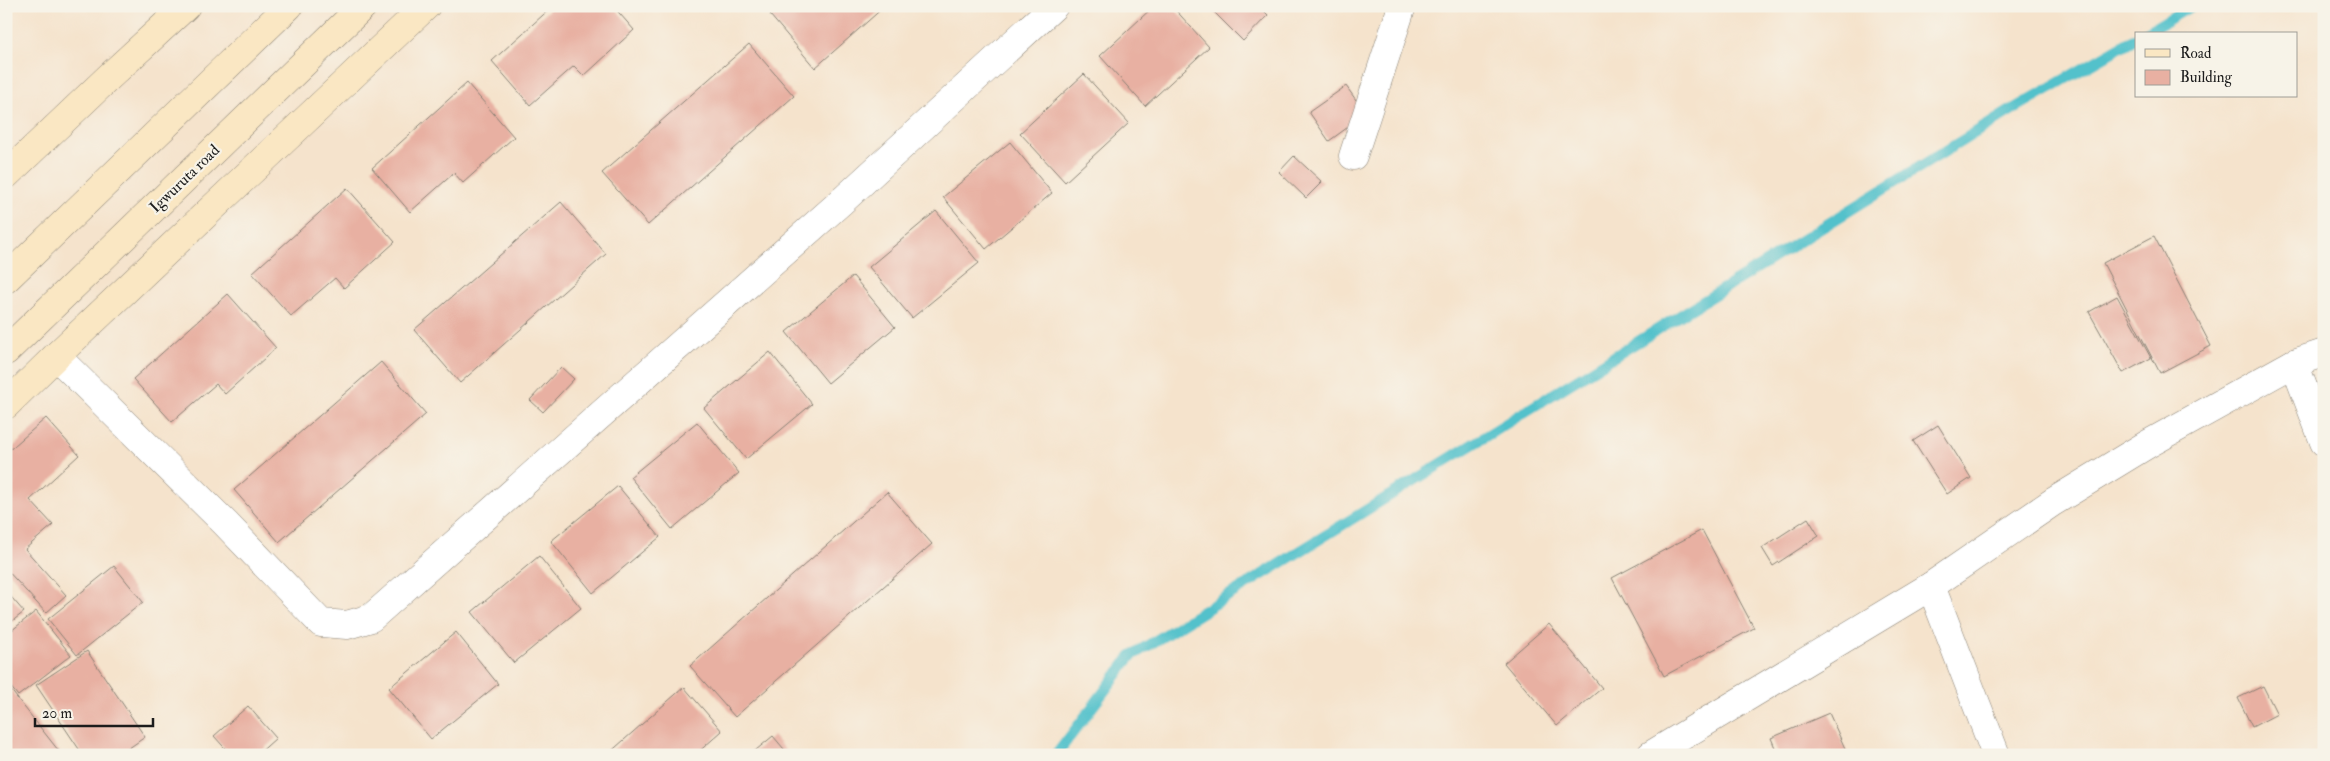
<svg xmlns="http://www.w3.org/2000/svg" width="2330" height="761" font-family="'IM FELL Double Pica',serif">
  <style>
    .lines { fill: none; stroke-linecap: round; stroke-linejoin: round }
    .stream { stroke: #53c1cb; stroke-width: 11 }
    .building { fill: #e8b0a2 }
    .street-casing { stroke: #888074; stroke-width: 29 }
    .secondary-casing { stroke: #888074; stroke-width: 29 }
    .street { stroke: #fff; stroke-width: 28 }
    .secondary { stroke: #fae7c3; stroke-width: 28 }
    .labels { text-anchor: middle; stroke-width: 4.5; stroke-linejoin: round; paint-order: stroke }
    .street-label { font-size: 16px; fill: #1c1c1c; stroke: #f7f3e8 }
  </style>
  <rect width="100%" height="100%" fill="#f7f3e8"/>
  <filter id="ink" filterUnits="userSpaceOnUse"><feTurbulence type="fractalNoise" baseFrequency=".02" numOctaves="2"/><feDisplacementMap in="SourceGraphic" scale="10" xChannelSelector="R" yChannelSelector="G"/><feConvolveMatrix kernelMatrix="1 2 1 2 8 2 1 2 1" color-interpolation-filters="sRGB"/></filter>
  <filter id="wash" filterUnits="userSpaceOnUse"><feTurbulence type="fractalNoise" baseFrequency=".0096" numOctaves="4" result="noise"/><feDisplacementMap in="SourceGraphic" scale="20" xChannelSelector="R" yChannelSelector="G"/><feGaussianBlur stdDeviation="1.12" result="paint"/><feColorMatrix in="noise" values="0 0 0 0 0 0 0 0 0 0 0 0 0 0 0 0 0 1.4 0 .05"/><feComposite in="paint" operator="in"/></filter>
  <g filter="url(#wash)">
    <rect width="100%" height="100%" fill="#f5e3cc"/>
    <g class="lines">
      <g class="stream">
        <polyline points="2144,34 2191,6"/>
        <polyline points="1056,755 1131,656 2010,111 2136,38"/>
      </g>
    </g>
    <g id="blocks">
      <g class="building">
        <polygon points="553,6 613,6 634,30 584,76 574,66 530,105 492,61"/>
        <polygon points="780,6 885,6 815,68 770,15"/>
        <polygon points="1154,6 1172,6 1209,47 1145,106 1100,56"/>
        <polygon points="1208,6 1259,6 1268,15 1243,41"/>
        <polygon points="749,44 794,96 648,225 602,173"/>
        <polygon points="1084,74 1129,123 1065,182 1020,133"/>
        <polygon points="467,83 514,137 463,183 454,173 410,212 372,168"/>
        <polygon points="1346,86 1366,114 1329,141 1309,112"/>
        <polygon points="1010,142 1052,193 986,249 943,197"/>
        <polygon points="1294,156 1322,182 1306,198 1279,172"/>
        <polygon points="347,188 395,242 344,288 335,278 291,316 252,273"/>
        <polygon points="561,202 606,254 460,383 414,330"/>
        <polygon points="936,211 979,263 912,318 869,267"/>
        <polygon points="2154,236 2211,346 2160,373 2103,263"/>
        <polygon points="853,276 895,327 828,383 786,332"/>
        <polygon points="228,294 276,348 225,394 216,384 172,422 133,379"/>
        <polygon points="2117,296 2151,358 2123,373 2089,312"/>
        <polygon points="770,352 812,404 746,459 704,408"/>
        <polygon points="381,362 426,414 279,542 234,490"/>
        <polygon points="561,367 574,379 543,412 530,400"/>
        <polygon points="46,418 79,455 30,500 53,525 25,549 66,595 46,613 6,569 6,453"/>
        <polygon points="697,422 739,473 672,529 630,477"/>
        <polygon points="1938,425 1971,478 1947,494 1913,441"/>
        <polygon points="618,486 660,537 593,593 551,541"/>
        <polygon points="887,492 932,544 735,717 690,666"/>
        <polygon points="1808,518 1819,536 1773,566 1762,548"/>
        <polygon points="1702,530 1754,628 1664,676 1612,578"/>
        <polygon points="539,556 581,608 514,663 472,612"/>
        <polygon points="114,566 143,602 77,655 48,619"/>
        <polygon points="6,591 24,612 6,626"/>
        <polygon points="36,611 71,655 18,696 6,681 6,635"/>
        <polygon points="1549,624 1602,688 1557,726 1504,663"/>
        <polygon points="456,632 498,684 431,739 389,688"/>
        <polygon points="87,651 145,737 119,755 83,755 36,685"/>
        <polygon points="6,684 62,755 6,755"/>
        <polygon points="2263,686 2277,714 2252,727 2238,698"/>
        <polygon points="684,687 722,731 695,755 607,755"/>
        <polygon points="248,706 276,738 257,755 231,755 214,736"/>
        <polygon points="1829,713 1848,755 1778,755 1771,738"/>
        <polygon points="773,736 789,755 750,755"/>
      </g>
    </g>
  </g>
  <g filter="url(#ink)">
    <use href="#blocks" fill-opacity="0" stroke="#888074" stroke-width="1"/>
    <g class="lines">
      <g class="street-casing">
        <g id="street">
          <polyline points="1353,156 1402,6"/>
          <polyline points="56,356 226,524 321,623 347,625 371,618 841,202 1054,6"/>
          <polyline points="2294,363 2324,442"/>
          <polyline points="1931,586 1996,755"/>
          <polyline points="1651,755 1931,586 2053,502 2148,444 2294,363 2324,353"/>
        </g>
      </g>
      <g class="secondary-casing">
        <g id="secondary">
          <polyline points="6,175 109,77 186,6"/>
          <polyline points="6,279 289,6"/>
          <polyline points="6,351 363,6"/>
          <polyline points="6,405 56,356 426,6"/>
        </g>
      </g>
      <use href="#street" class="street"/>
      <use href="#secondary" class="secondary"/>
    </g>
  </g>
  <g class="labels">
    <g class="street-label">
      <text transform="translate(184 178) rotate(-44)" y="6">Igwuruta road</text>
    </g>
  </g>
  <rect width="2330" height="761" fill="none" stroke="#f7f3e8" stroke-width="25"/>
  <rect x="2135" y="32" width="162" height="65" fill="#f7f3e8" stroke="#9f9d96"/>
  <rect x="2145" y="49" width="25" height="8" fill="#fae7c3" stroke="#9f9d96"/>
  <text x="2180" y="58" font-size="15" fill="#1c1c1c">Road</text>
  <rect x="2145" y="70" width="25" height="15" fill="#e8b0a2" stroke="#9f9d96"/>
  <text x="2180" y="82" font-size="15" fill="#1c1c1c">Building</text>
  <path d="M35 718v8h118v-8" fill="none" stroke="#1c1c1c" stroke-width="2.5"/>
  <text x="42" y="718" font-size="15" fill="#1c1c1c" stroke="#f7f3e8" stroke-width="4" paint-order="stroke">20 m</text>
</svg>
